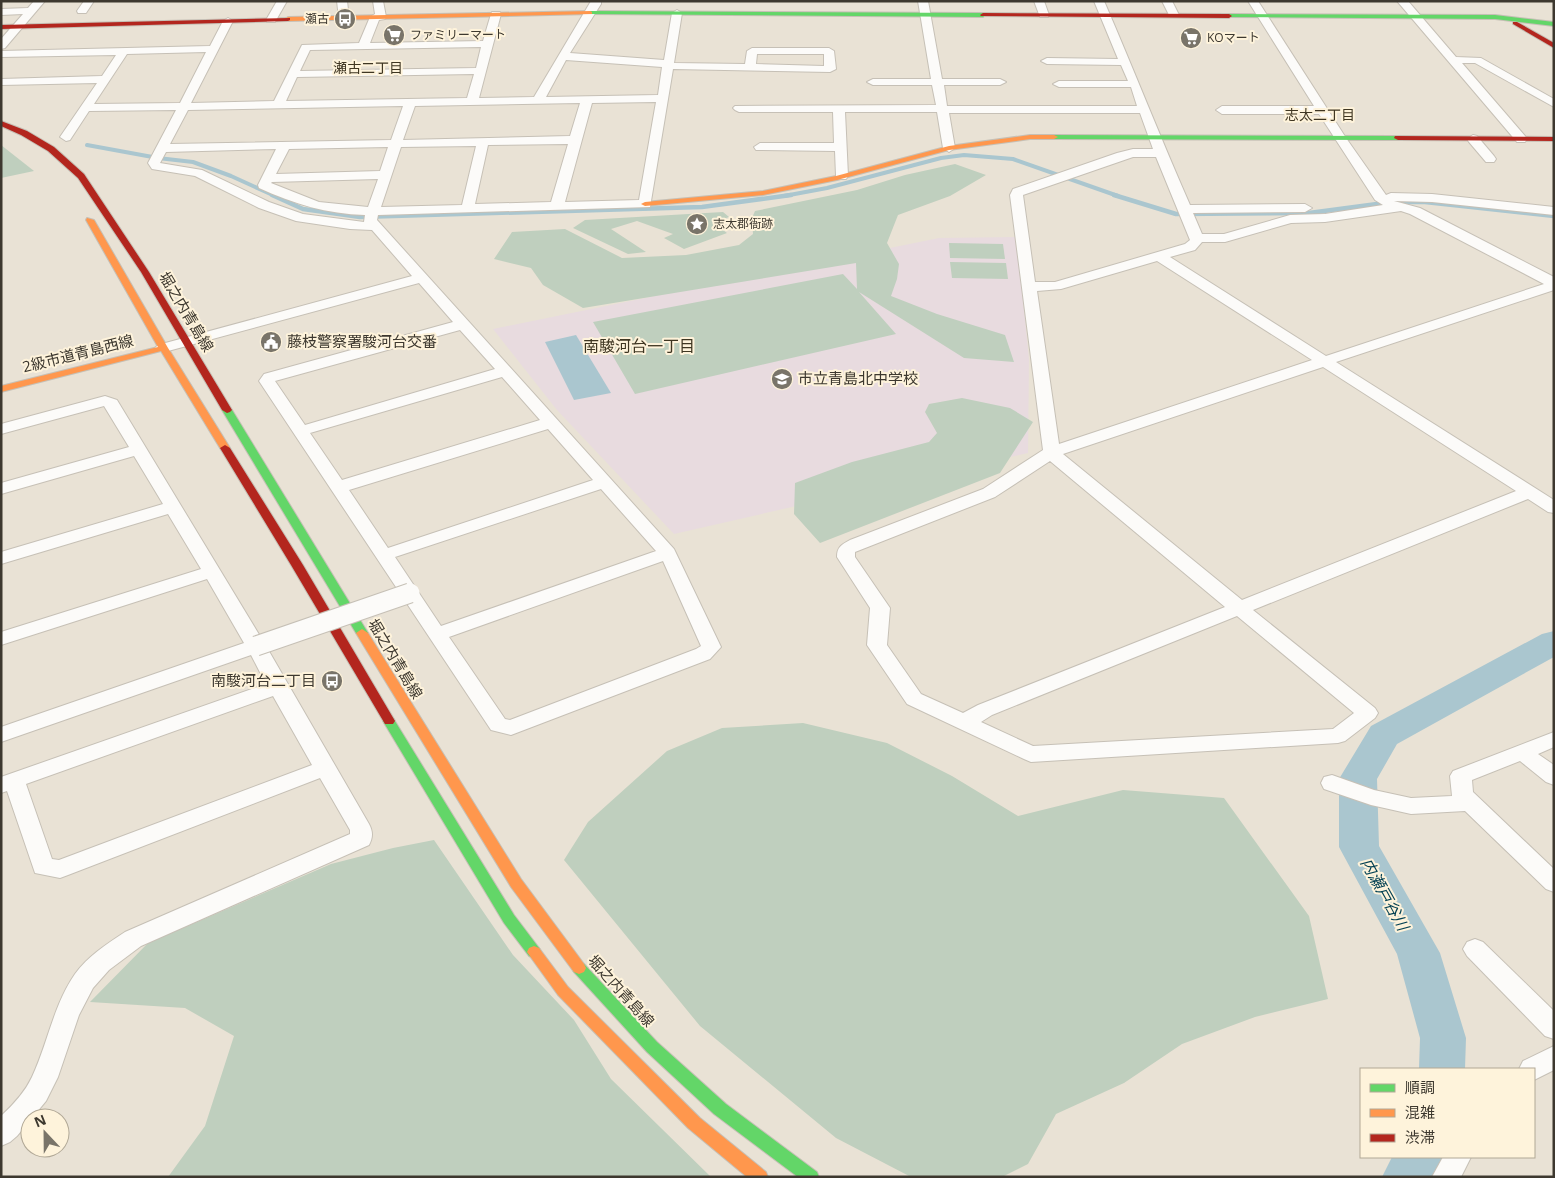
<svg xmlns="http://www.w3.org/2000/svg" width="1555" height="1178" font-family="'Open Sans','Noto Sans JP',sans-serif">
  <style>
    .education { fill: #e8dbdf }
    .green { fill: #bfcfbe }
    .water { fill: #aac6cf }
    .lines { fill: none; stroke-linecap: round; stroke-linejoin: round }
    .stream-far1 { stroke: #aac6cf; stroke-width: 4 }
    .stream { stroke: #aac6cf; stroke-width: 4.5 }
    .river { fill: #aac6cf; fill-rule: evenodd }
    .street-casing { stroke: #c6c0b6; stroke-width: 2 }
    .fast-casing { stroke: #c6c0b6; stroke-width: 2 }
    .slow-casing { stroke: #c6c0b6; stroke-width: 2 }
    .jam-casing { stroke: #c6c0b6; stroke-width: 2 }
    .street { fill: #fcfbf9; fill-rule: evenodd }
    .fast { fill: #63d668; fill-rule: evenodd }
    .slow { fill: #ff974d; fill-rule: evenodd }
    .jam { fill: #b3261e; fill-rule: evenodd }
    .street-bridge-casing { stroke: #c6c0b6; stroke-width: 21; stroke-linecap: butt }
    .street-bridge { stroke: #fcfbf9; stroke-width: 19 }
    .labels { text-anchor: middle; stroke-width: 4; stroke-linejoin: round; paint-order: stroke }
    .far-poi-label { font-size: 12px; fill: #3d382f; stroke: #fef3db; text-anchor: start }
    .far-neighbourhood-label { font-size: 14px; fill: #3f3622; stroke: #fef3db }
    .street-label { font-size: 15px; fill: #3d382f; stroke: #fef3db }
    .poi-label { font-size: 15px; fill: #3d382f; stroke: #fef3db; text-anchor: start }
    .neighbourhood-label { font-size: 16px; fill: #3f3622; stroke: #fef3db }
    .water-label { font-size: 16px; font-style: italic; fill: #003f52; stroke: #fef3db }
  </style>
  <rect width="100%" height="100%" fill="#e9e2d5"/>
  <polygon class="education" points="1017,237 1029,360 1028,453 674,534 557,410 493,329 939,238"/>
  <g class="green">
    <polygon points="1,145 34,171 1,178"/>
    <polygon points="955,164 986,175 950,196 898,215 887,243 899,264 897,279 891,296 937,314 1005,335 1014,362 964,358 859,292 896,334 635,394 593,322 843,274 857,289 856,263 583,308 543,285 531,268 494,259 512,232 565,229 622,258 686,255 739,245 753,234 752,218 755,211 857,190 905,175"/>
    <polygon points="723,212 729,217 713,223 727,233 684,249 664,238 673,234 637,221 611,229 646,252 628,254 573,228 585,220"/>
    <polygon points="949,243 1003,244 1005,259 950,258"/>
    <polygon points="950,262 1006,263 1008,279 952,278"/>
    <polygon points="962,398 1010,408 1033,422 1000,473 820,543 794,514 795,483 852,462 929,442 937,433 925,412 929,404"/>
    <polygon points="803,723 887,743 952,776 1018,816 1123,790 1224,798 1309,916 1328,999 1255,1017 1182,1044 1124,1083 1056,1114 1028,1164 1002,1177 911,1177 836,1138 700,1026 564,860 588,822 667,751 722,728"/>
    <polygon points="434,840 513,955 574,1020 611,1079 711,1177 168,1177 205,1126 234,1036 185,1008 90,1002 148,943 331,864 393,848"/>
  </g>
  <polygon class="water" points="576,335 611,393 574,400 545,342"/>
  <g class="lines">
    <g class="stream-far1">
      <polyline points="87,145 158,158 193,162 231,176 275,196"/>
      <polyline points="784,196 827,188 941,158 964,155 1013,159 1118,196"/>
    </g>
    <g class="stream">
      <polyline points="272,195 303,209 360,217 702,207 791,195"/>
      <polyline points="1114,195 1176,214 1309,213 1392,202 1425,202 1554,216"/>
    </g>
    <g class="river">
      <polygon points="1554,631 1554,657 1397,744 1377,779 1379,846 1440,953 1466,1038 1465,1069 1419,1069 1420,1038 1397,954 1339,847 1339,779 1371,726 1542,634"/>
      <polygon points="1392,1157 1444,1157 1434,1177 1382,1177"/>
    </g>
    <g class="street-casing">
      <g id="street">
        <polygon points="34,1 45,1 5,48 1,49 1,39 23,14 1,15 1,9 28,8"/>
        <polygon points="84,1 94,1 86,13 78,13 77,11"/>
        <polygon points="277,1 287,1 275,22 267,22 266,20"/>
        <polygon points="337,1 347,1 349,18 348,20 340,20 339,18"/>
        <path d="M373,1H383L386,17L385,19L379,20L370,43L483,41L491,14L492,12H500L501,14L479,98L534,97L591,1H601V4L570,53L664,60L672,13L677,10L682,13L674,63L745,64L747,51L752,48H829L834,51L836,69L830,72L673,69L650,207L378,215L377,220L674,549L721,647L710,659L511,735L491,730L259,381L264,374L453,322L419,283L168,351H158L155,348L158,345L412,276L372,230L350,229L296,221L259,208L195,176L152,169L148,163L176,110L89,111L70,140L66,141L60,137L97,83L1,85V79L102,76L116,55L1,57V51L210,46L223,21L228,18L233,21L191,103L274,101L302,45L359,43L370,17L375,14ZM481,47L476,68L300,71L310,50ZM206,52L180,103L94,104L127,54ZM757,54H824V66L756,64ZM566,60L662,67L658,95L546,97ZM474,74L467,98L286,101L297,77ZM656,102L639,200L565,202L592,103ZM580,103L570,136L403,140L415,106ZM403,106L391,140L170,144L188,110ZM568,144L551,202L475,204L488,145ZM476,146L462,205L381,207L401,147ZM388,147L380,171L276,174L289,149ZM276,149L258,185L259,188C294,204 327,214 365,215L364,222L303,214L269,202L202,170L160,163L166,152ZM378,179L368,207L319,202L271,183L272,182ZM460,330L495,369L305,425L275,381ZM502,377L540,420L342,480L310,433ZM548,429L593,480L388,548L349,490ZM601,489L656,551L441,626L395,557ZM663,561L701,646L696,649L510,720L505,719L449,637Z"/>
        <path d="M918,1H928L942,79H1000L1006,82L1000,85H944L947,106H1137L1131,87H1059L1053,84L1059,81H1128L1121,65L1047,64L1041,61L1047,58L1118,59L1094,1H1104C1134,70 1160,137 1190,205L1305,204L1312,208L1305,212L1193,213L1202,234H1224L1290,215L1325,214L1383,205L1375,200L1319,114H1222L1216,110L1222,106H1314L1248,1H1258L1346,138L1386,195L1391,193L1432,194L1554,207V215L1432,202L1394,201L1420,208L1554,277V290L1336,362L1554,500V513L1548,512L1528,499L1253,610L1375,708L1378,713L1375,718L1345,741L1338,743L1031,762L1024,759L907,704L867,645L870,608L837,557C837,547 841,545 850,540L983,489L1043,450L1010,195L1013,189L1117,153L1133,149H1153L1140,113H949L955,148L949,152L943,148L937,112H845L848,176L846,179H838L836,176L835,151L756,150L754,147L760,143H834L833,112H739L735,110L733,108L735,106L936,105L932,85H873L867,82L873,79H931ZM1133,157H1156L1190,240L1185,244L1055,282H1035L1023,195ZM1401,211L1410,214L1544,284L1326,356L1170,257L1195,250L1202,242H1225L1291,223L1325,222ZM1157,261L1312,360L1059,444L1037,291L1061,289ZM1323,367L1516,491L1242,600L1063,454ZM1050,461L1225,607L978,705L963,713L921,694L887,645L890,608L855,557V552L995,497ZM1237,616L1354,713L1333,729L1033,746L981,722L992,715Z"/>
        <polygon points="1034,1 1044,1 1049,15 1048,17 1040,17"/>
        <polygon points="1162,1 1172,1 1179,15 1178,17 1170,17"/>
        <polygon points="1397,1 1408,1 1456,57 1481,58 1554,99 1554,107 1475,63 1462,63 1525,136 1527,139 1525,142 1517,142"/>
        <polygon points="1473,135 1477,136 1494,156 1496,159 1494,162 1486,162 1469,142 1467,139"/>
        <path d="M105,396L117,400L266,646L369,824C373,832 373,837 369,845L141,946L109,970L93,988L79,1015L58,1077L46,1101L17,1136L10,1142L1,1146V1116C13,1105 25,1092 32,1077C48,1043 53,1006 75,974C88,956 107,944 125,932L350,834V830L320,778L68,875L60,878L35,873L7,791L1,793V777L266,684L251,655L1,742V727L244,643L207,579L1,645V632L201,569L168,514L1,564V552L163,504L134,456L1,494V483L129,447L104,406L1,434V424ZM273,696L312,765L59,860L52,859L26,784Z"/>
        <polygon points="1554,732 1554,747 1538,754 1554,765 1554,785 1546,782 1520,761 1472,780 1473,792 1554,869 1554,892 1546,889 1465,811 1411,814 1371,805 1324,789 1321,783 1324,777 1332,775 1374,790 1411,798 1452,796 1450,776 1453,771"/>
        <polygon points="1475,939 1483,942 1554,1011 1554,1039 1545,1036 1467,956 1463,949 1467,942"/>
        <polygon points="1554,1046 1554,1070 1534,1080 1534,1069 1519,1069 1523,1061"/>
        <polygon points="1443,1157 1471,1157 1461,1177 1432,1177"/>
      </g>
    </g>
    <g class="fast-casing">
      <g id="fast">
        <polygon points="590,11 983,13 986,15 983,17 588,14 588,12"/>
        <polygon points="1229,14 1495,15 1554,22 1554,26 1495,19 1227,17 1227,15"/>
        <polygon points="1051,135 1398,136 1402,138 1398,140 1054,139 1050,137"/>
        <polygon points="227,407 232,410 368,633 366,636 362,637 356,633 222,410"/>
        <polygon points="389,717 393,718 514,915 539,948 541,952 539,956 534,958 529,956 504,923 383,721 385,718"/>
        <polygon points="579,962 584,964 657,1042 726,1104 817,1172 819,1177 798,1177 714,1114 647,1052 574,972 572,968 574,964"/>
      </g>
    </g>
    <g class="slow-casing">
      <g id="slow">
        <polygon points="590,11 592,12 592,14 288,21 285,19 288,17"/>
        <polygon points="1030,135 1054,135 1058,137 1054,139 1030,139 949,150 837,180 763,195 645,206 641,204 645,202 763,191 836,176 949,146"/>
        <polygon points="87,218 94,220 168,348 230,448 229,450 225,451 220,448 161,351 1,392 1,386 158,347 86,220"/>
        <polygon points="362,629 368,633 521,879 584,964 586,968 584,972 579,974 574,972 511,887 356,633"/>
        <polygon points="534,946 539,948 568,987 700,1118 766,1172 768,1177 747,1177 688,1128 558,995 527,952 529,948"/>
      </g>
    </g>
    <g class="jam-casing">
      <g id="jam">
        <polygon points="983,13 1229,14 1232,16 1229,18 981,16 980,15"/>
        <polygon points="290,18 290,20 288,21 1,29 1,25"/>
        <polygon points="1513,22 1517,22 1554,43 1554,48 1513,24"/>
        <polygon points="1,121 27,131 54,147 84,174 149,272 232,410 230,412 227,413 222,410 141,272 78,178 48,151 21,135 1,126"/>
        <polygon points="1395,136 1554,137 1554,141 1398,140 1394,138"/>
        <polygon points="225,445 230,448 303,565 395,721 393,724 385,724 291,565 220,448"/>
      </g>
    </g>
    <use href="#street" class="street"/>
    <use href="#fast" class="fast"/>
    <use href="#slow" class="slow"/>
    <use href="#jam" class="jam"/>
    <g class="street-bridge-casing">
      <polyline id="street-bridge" points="256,646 410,593"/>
    </g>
    <use href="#street-bridge" class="street-bridge"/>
  </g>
  <defs>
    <g id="bus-disc" transform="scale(1.125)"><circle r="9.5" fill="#797469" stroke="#fef3db"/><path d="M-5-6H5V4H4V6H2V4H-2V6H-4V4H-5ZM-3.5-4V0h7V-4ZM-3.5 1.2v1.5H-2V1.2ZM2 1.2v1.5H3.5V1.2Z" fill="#fff"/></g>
    <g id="supermarket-disc" transform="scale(1.125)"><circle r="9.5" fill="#797469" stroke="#fef3db"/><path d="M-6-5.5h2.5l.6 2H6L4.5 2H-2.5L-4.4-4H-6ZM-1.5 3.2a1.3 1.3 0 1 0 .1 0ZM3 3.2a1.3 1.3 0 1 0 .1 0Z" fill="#fff"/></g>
    <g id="sight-disc" transform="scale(1.125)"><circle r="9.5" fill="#797469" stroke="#fef3db"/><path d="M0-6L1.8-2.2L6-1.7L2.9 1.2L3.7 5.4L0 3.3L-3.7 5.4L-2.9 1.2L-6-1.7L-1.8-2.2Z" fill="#fff"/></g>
    <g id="civic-disc" transform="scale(1.125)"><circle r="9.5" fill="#797469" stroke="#fef3db"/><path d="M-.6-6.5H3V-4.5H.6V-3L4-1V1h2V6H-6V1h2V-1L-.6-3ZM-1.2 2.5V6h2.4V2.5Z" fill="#fff"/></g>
    <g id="school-disc" transform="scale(1.125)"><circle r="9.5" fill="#797469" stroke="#fef3db"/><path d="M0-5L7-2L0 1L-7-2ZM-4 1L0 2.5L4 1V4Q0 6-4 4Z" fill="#fff"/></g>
  </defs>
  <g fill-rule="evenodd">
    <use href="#bus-disc" x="345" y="19"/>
    <use href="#supermarket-disc" x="394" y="35"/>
    <use href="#supermarket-disc" x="1191" y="38"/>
    <use href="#sight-disc" x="697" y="224"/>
    <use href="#civic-disc" x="271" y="342"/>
    <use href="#school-disc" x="782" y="379"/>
    <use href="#bus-disc" x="332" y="681"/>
  </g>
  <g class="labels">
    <g class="far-poi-label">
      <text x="329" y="23" text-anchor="end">瀬古</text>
      <text x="410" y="39">ファミリーマート</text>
      <text x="1207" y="42">KOマート</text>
      <text x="713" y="228">志太郡衙跡</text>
    </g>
    <g class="far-neighbourhood-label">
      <text x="368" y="73">瀬古二丁目</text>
      <text x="1320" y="120">志太二丁目</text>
    </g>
    <g class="street-label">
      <text transform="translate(186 312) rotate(59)" y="5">堀之内青島線</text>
      <text transform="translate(78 354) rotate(-14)" y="5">2級市道青島西線</text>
      <text transform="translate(395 659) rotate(59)" y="5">堀之内青島線</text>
      <text transform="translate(621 991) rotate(48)" y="5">堀之内青島線</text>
    </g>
    <g class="poi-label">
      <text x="287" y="347">藤枝警察署駿河台交番</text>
      <text x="798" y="384">市立青島北中学校</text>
      <text x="316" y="686" text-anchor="end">南駿河台二丁目</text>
    </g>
    <g class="neighbourhood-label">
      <text x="639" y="352">南駿河台一丁目</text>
    </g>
    <g class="water-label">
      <text transform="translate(1385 894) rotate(61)" y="6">内瀬戸谷川</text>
    </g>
  </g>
  <rect width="1555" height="1178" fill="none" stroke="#3d382f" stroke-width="5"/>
  <rect x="1360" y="1068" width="175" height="90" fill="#fef3db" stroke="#b1a896"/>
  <rect x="1370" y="1084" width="25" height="8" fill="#63d668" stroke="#b1a896"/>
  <text x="1405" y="1093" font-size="15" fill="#3d382f">順調</text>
  <rect x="1370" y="1109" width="25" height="8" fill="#ff974d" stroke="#b1a896"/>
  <text x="1405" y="1118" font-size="15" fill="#3d382f">混雑</text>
  <rect x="1370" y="1134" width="25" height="8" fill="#b3261e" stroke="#b1a896"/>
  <text x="1405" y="1143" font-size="15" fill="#3d382f">渋滞</text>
  <g transform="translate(45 1133) rotate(338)"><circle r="24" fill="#fef3db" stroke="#b1a896"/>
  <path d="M0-4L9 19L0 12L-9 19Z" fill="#797469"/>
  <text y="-8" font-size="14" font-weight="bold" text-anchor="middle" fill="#3d382f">N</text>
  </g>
</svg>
